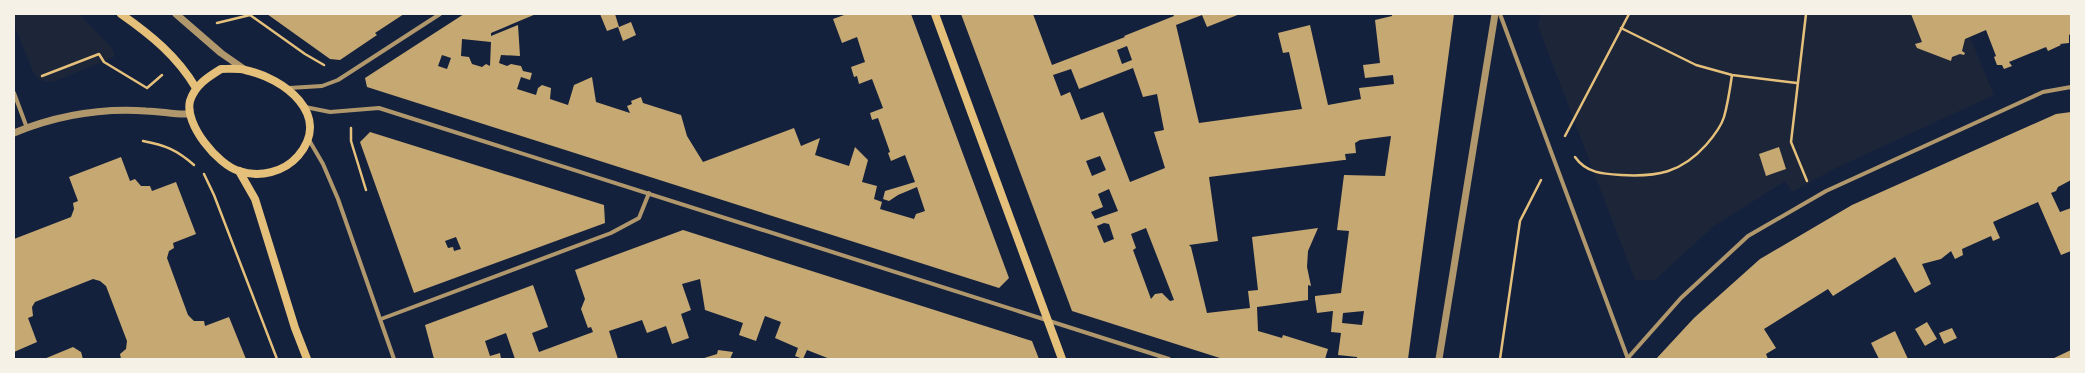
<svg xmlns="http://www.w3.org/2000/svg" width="2085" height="373" font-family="Overpass,sans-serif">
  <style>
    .green { fill: #1d2539 }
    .building { fill: #c6a872; fill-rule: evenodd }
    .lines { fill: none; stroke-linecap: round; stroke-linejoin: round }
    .path { stroke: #e5c07b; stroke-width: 2.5 }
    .minor { stroke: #b1986c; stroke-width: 4 }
    .tertiary { stroke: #b1986c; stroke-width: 7 }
    .secondary { stroke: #e5c07b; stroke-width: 8 }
  </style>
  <rect width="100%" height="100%" fill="#14213d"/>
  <g class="green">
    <polygon points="14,14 79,14 111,47 114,52 114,57 55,81 50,82 40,80 33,72 14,24"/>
    <polygon points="1541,14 1911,14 1922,42 1916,44 1917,48 1951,61 1952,57 1960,54 1964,55 1965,53 1962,51 1965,39 1970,37 1994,95 1836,168 1792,192 1785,181 1714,226 1655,280 1635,280 1538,26"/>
  </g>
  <g class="building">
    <polygon points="267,14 404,14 375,33 377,35 340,60 330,59"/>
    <path d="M464,14H536L491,33V36L518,25L520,56L501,55L499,63L507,66L511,64L521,66L523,71L532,73L530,80L521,77L517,89L536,95L538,88L542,85L551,88L550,99L568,105L574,85L592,77L596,102L630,113L627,106L632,104L631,101L641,97L643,103L681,115L687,136L703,162L794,128L801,146L820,138L815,155L849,166L855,147L868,160L862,182L877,186L874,199L882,202L880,209L914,219L916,214L925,211L917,187L898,195L889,201L883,199L885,191L915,182L905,155L891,161L888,153L890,152L878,118L872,120L870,113L883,108L872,79L859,84L857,76L854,77L851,67L865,62L857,37L842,43L833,19L847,14H911L1009,278L999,288L367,87L365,78ZM462,39L491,42L490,66L486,64L482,67L472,64L469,57L461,56ZM442,55L451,58L447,69L438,66Z"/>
    <polygon points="600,14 615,14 619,27 631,22 636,35 623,41 618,27 607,31"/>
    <path d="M961,14H1033L1052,65L1125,37L1124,36L1174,16L1173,14H1240L1207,27L1202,15L1176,25L1199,123L1302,109L1289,52L1283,53L1278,33L1310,25L1328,105L1361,99L1359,88L1394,84L1393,75L1365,78L1363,65L1380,63L1375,20L1392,16V14H1454L1408,359H1357V357L1338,355L1341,333L1331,332L1333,311L1317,313L1315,299V296L1341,293L1349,231L1337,230L1344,175L1385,176L1391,136L1360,140L1355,143L1356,153L1345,154L1346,160H1344L1209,177L1218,241L1189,245L1191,247L1207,313L1250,308L1248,291L1258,290L1252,237L1318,228L1308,251L1307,267L1311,286L1308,285V300L1257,307L1258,331L1282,338L1283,335L1328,349L1325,359H1223L1072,311ZM1127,46L1132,60L1122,64L1117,50ZM1133,68L1143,97L1157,94L1164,130L1154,132L1165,168L1130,182L1103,112L1081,120L1070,92L1061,96L1053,75L1071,69L1079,89ZM1100,156L1106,170L1092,176L1086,161ZM1109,189L1118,211L1095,219L1091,212L1103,207L1098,194ZM1104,223L1109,224L1114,239L1104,243L1097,226ZM1146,228L1174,300L1170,301L1162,293L1155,294L1151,299L1133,250L1136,248L1131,234ZM1364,311L1362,325L1342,323L1343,313Z"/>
    <polygon points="1911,14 2071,14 2071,34 2069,35 2069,43 2060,44 2061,45 2048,51 2046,47 2009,62 2012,66 2004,69 2002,65 1997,65 1994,57 1996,56 1986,30 1965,39 1962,51 1965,53 1964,55 1960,54 1952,57 1951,61 1917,48 1915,44 1922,42"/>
    <polygon points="2071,112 2071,180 2058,187 2056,191 2051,193 2060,212 2071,208 2071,251 2061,255 2038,202 1993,222 2000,238 1993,241 1991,236 1962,249 1963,255 1955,259 1951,251 1941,259 1922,264 1931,284 1915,293 1895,257 1833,296 1828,289 1764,329 1776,348 1766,354 1768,359 1656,359 1694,318 1760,259 1852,205 2056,114"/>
    <path d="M370,132L604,205L605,223L414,293L360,142ZM456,237L461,249L454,251L453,247L448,248L445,241Z"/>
    <polygon points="1779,147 1786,169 1766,176 1759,154"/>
    <polygon points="121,157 130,181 135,179 141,186 150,186 152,191 176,182 196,234 173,243 174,248 169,251 167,258 188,315 194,321 204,321 205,326 229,317 246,359 121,359 120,354 126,349 127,341 106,286 100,281 93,279 35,302 32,307 33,316 28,318 37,342 14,352 14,239 71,217 74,209 73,203 78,201 69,177"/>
    <polygon points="683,230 1032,341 1039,359 830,359 807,350 803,359 795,356 798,348 775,338 781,322 765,316 756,341 739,335 743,323 705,310 700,279 682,284 691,310 681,314 689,338 672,344 666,326 647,333 642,320 609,331 618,359 515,359 506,333 485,341 490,356 500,353 501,359 434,359 425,325 533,285 548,327 532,333 539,352 593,332 591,327 588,328 581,309 585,299 575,270"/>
    <polygon points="1927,322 1937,339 1925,346 1915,329"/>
    <polygon points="1952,328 1957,338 1944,344 1939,333"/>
    <polygon points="1895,331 1908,359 1879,359 1871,343"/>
    <polygon points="73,347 81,352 83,359 44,359"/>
    <polygon points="718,350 733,352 730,359 701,359 717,354"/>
    <polygon points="2071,350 2071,359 2052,359"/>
  </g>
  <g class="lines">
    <g class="path">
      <polyline points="1806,14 1791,142 1807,181"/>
      <polyline points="217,23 250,15 305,54 324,65"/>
      <polyline points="1621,28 1696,65 1732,75 1797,83"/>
      <polyline points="42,76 99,54 104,62 147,88 162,75"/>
      <polyline points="351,128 351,141 366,190"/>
      <polyline points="1565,136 1629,14"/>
      <path d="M143,141C165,145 177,150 194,165"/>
      <path d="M1575,157C1586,173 1603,174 1621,175C1657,177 1681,173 1706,145C1713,137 1721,127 1724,117C1728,103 1730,89 1732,75"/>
      <polyline points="204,174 214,195 277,359"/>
      <polyline points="1500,359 1520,221 1541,180"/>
    </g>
    <g class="minor">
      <polyline points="1500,14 1628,359"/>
      <polyline points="289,88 322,86 338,80 440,14"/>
      <polyline points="14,93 27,128"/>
      <polyline points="305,107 330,112 379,108 1169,359"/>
      <polyline points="309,140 323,164 338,199 394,359"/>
      <polyline points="381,319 611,233 639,218 649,193"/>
      <polyline points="1627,359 1681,298 1748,236 1826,191 2043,92 2071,87"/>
    </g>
    <g class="tertiary">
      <polyline points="176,14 221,53 244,69"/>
      <path d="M14,133C55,116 101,108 146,111C161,111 174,115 189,114"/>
      <polyline points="1439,359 1495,14"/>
    </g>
    <g class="secondary">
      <path d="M121,14C151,35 177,56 196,88"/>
      <polyline points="935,14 1062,359"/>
      <path d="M221,69C229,69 238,68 245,70C284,78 333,115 298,156C284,172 260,178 239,171C218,165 184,124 190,101C195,85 208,77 221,69Z"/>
      <polyline points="239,171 255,199 295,328 307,359"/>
    </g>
  </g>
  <rect width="2085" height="373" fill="none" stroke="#f6f1e7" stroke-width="30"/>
</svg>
